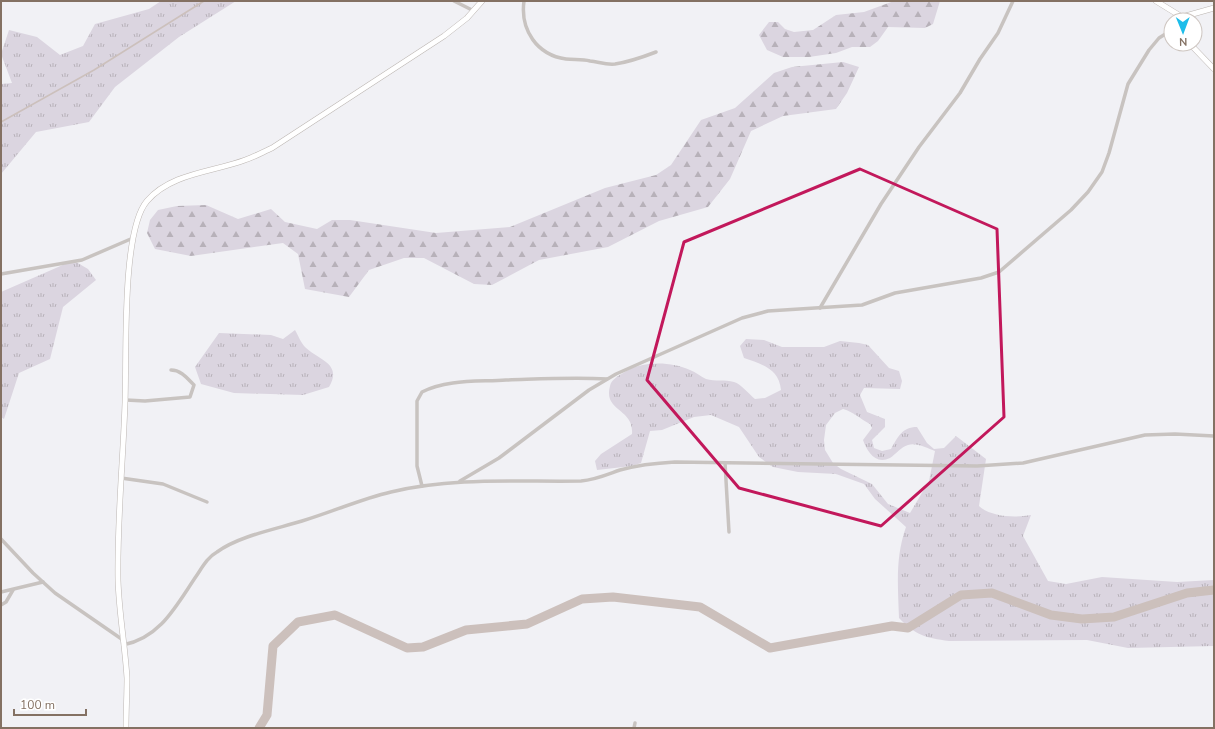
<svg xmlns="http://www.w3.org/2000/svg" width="1215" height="729" font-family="'Nunito Sans',sans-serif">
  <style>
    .grass { fill: url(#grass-tufts); fill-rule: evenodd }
    .forest { fill: url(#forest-firs) }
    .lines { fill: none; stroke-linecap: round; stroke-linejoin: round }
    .stream { stroke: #ccc0bc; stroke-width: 1.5 }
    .river { stroke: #ccc0bc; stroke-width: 9 }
    .secondary-casing { stroke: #bcb6b2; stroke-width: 6 }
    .street { stroke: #c8c3c0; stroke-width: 3.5 }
    .secondary { stroke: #fff; stroke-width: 5 }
    .marked { fill: none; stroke: #c2185b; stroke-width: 3; stroke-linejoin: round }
  </style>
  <defs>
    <pattern id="grass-tufts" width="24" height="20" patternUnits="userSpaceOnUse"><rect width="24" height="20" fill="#dbd5e0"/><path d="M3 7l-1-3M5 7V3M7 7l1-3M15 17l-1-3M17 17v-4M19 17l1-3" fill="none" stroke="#b7b1b9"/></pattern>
    <pattern id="forest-firs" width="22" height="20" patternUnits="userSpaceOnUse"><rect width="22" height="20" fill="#dbd5e0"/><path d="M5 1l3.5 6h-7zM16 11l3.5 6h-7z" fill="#b7b1b9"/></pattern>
  </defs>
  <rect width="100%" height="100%" fill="#f1f1f5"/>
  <g class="grass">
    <polygon points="161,1 236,1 179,37 115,87 89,122 36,132 1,174 1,84 12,83 1,54 9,30 37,37 60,55 83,46 95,24 149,9"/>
    <polygon points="76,262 88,269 96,280 63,307 50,359 19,373 4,419 1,417 1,292 65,264"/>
    <path d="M295,330C298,335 301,343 305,347C318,360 343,363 329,387L303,395L234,393L201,384L195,367L219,333L271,335L283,339Z"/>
    <path d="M746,339L764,340L782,347H824L840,341L859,343L868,345L889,368L899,371L902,381L900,389L864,388L860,395L867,412L885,419V427L872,440L874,448L882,451L891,449C898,437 902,427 917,427L927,443L934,449L944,448L956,436L986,459L979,506C991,517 1015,518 1031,515L1023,536L1048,581L1066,584L1102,577L1177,582L1214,580V646L1128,648L1087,640L949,641C926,638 915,635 899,618C898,586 895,558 906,527L875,499L864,484L836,474L798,472L773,467L759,457L739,427L711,415L694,417L662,430L650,431L641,463L632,466L597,470L595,461L601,454L632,434C634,408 603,412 610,386C611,380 618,376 623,373C641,361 670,361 690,370C696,372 701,377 706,379C715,382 725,379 734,382C741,384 749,394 755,399L765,398L781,390C779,368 761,364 744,358L740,346ZM843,409C854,412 860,419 870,424L872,428L863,440C867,451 875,465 890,458C896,454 901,447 908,445C916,442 927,448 935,451L929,481L910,513L888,504L872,484L841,469L833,463L825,450L824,440L826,425L835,413Z"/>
  </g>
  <g class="forest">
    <polygon points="894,1 940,1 933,24 925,28 888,27 878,41 870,47 852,47 836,53 809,57 783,57 767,50 759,35 769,22 778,22 785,29 794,32 813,30 836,15 864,12"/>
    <polygon points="843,62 859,67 847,93 836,109 783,116 751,131 730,179 708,207 659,221 608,247 539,260 492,285 474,284 424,258 404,258 369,270 349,297 305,289 298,254 283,243 191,256 155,249 147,233 150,220 158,210 177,206 206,205 238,219 271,209 285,222 317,229 332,220 350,220 436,233 510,227 605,188 656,175 671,165 701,120 735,108 774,73 792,67"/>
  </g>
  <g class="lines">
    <polyline class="stream" points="1,122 94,70 204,1"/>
    <polyline class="river" points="259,728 267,715 273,646 298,622 335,615 407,648 423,647 466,630 527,624 582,599 613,597 700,607 770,648 892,626 908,628 961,595 992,593 1051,615 1082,619 1114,617 1187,593 1214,590"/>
    <g class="secondary-casing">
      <g id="secondary">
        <polyline points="1156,1 1182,17 1214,8"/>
        <polyline points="1190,44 1214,69"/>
        <path d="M126,728C126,711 127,694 127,678C125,645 119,613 118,580C117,521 123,462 125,403C127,359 121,231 147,201C171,173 213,172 245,160C254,157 263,152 272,148L444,36L467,18L482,1"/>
      </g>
    </g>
    <g class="street">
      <polyline points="454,1 474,11"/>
      <path d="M524,1C520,30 537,55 566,59C574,60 582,59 590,61C599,62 606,65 615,64C629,62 643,57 656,52"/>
      <polyline points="1,274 82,260 133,238"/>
      <polyline points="820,308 881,204 919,147 960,93 980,59 998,33 1013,1"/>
      <path d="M126,400L145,401L190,397L194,385C187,378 181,370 171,370"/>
      <polyline points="725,463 729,532"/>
      <polyline points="121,478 163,484 207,502"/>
      <polyline points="460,481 499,458 589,390 616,374 742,318 768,311 862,305 895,293 981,278 999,272 1071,210 1088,192 1102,172 1109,153 1128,84 1149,50 1159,38 1167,33 1171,33"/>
      <path d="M422,486L417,466V401L422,392C447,379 479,382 506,380C540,379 573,377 607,379"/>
      <polyline points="1,539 33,573 55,593 123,640"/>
      <polyline points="1,592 43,582"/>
      <polyline points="1,605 6,602 13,590"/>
      <path d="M123,645C161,638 177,604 197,575C203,566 208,557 217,552C239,536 276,529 302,521C332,512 361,499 391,492C454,477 518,482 581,481C595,480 606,475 620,470C638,465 656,463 675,462L977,466L1023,463L1145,435L1175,434L1214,436"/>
      <polyline points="634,728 635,723"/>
    </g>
    <use href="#secondary" class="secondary"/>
  </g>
  <path class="marked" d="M860,169L997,229L1004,417L881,526L739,488L647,380L684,242Z"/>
  <rect width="1215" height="729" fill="none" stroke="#847163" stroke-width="4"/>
  <g transform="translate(1183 32) rotate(179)"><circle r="19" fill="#ffffff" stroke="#cec6c1"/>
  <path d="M0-3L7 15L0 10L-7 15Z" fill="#1dbdea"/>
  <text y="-6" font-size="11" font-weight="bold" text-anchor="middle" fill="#847163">N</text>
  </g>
  <path d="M14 709v6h72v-6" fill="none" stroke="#847163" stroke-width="2"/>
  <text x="20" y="709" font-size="12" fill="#847163" stroke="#ffffff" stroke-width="3" paint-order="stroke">100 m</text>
</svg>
